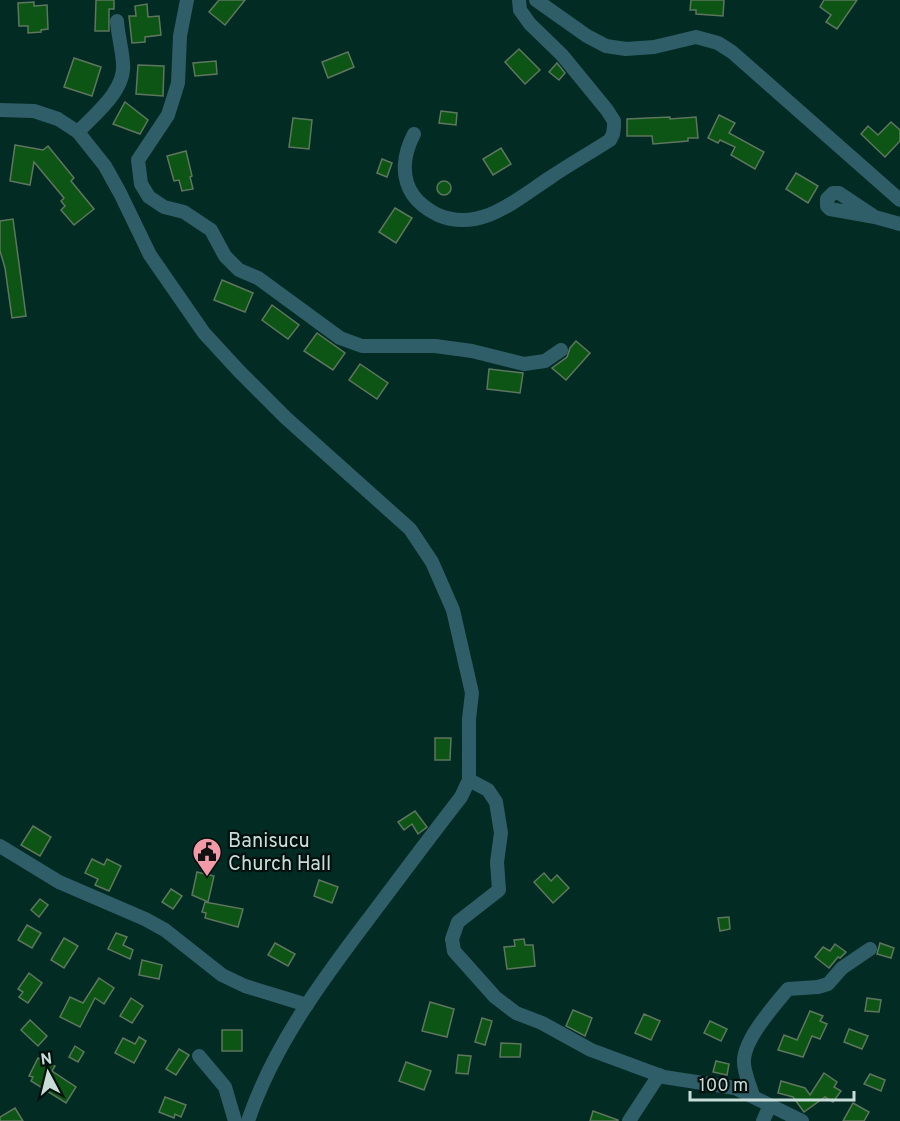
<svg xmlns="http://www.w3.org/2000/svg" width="900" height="1121" font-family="Overpass,sans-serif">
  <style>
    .building { fill: #0d5515; stroke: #5e765e; stroke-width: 1.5 }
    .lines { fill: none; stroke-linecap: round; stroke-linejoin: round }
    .minor { stroke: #305e68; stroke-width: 14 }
    .labels { text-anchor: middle; stroke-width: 4.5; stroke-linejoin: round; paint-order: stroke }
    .poi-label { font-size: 20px; fill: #c8ddd7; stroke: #03100d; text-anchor: start }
  </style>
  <rect width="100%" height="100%" fill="#022b24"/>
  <g class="building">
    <polygon points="96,0 114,0 114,9 109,9 109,31 95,31"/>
    <polygon points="219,0 245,0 225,25 209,12"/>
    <polygon points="691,0 724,0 723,16 696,14 696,10 690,10"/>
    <polygon points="824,0 857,0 837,29 826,22 831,15 820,7"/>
    <polygon points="34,2 34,6 47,5 48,29 41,30 41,32 28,33 28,26 19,26 18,3"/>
    <polygon points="147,4 148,17 159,16 161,35 145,37 145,42 132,43 129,16 136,16 135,6"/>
    <polygon points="519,49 540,70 525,84 505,62"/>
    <polygon points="348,52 354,67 328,78 322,62"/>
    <polygon points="74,58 101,67 92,96 64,87"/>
    <polygon points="216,61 217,74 195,76 193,63"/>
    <polygon points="557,63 565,73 559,80 549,72"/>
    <polygon points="138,65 164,66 163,96 136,94"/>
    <polygon points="125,102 148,120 140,134 113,124"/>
    <polygon points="441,111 457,113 456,125 439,123"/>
    <polygon points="719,115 735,123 729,133 764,152 755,169 731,155 735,147 720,140 718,143 708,138"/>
    <polygon points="670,117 670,119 696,117 698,138 688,138 688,141 653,144 652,136 627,136 627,119"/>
    <polygon points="293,118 312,120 309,149 289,147"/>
    <polygon points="891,122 900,130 900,141 885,157 861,134 868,126 878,135"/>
    <polygon points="15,145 43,150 48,146 74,178 71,181 94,209 74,225 61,210 65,206 61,201 64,198 34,162 30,185 10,181"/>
    <polygon points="501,148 511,164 493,175 483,159"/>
    <polygon points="186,151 192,176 190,177 193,189 182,191 179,180 174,181 167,156"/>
    <polygon points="382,159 392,163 387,177 377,173"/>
    <polygon points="796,173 818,186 808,203 786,189"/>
    <circle cx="444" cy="188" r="7"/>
    <polygon points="395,208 412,218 396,243 379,232"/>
    <polygon points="13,219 26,316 12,318 5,268 0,251 0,221"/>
    <polygon points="222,280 253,293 245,312 214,300"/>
    <polygon points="272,305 299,325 288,339 262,320"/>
    <polygon points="317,333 345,353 333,370 304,351"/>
    <polygon points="576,341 590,353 566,380 552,368 567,357 570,348"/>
    <polygon points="360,364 388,383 377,399 349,380"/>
    <polygon points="489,369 523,373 520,393 487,389"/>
    <polygon points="435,738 451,738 450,760 435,760"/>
    <polygon points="415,811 427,827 418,834 412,824 404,830 398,822"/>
    <polygon points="33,826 51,837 40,856 21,845"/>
    <polygon points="92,859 104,865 107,859 121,866 109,891 95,885 98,879 85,873"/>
    <polygon points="197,872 214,876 208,902 192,895"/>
    <polygon points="544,873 551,881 557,875 569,888 553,903 534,882"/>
    <polygon points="319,880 338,887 332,903 314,896"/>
    <polygon points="171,889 182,896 173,909 162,902"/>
    <polygon points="40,899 48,905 39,917 31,910"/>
    <polygon points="205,902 243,909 238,927 205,918 206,913 202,912"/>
    <polygon points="729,917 730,929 720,931 718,918"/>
    <polygon points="27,925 41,933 32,948 18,940"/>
    <polygon points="116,933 127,937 123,945 133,950 130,959 108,949"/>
    <polygon points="64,938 78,946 64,968 51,960"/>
    <polygon points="524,939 525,945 533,945 535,966 507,969 504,947 515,946 514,940"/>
    <polygon points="275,943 295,954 288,966 268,955"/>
    <polygon points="880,943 894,948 891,958 877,954"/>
    <polygon points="835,944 846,952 840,958 838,957 829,968 815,957 823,947 830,951"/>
    <polygon points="142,960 162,965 159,979 139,975"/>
    <polygon points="29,973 42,983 28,1003 19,997 23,992 18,989"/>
    <polygon points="99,978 114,988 104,1004 95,998 80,1027 60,1017 70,997 83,1003"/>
    <polygon points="131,998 143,1006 132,1023 120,1016"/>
    <polygon points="867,998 881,1000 879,1012 865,1011"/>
    <polygon points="430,1002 454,1009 447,1037 422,1031"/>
    <polygon points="573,1010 592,1018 585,1036 566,1026"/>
    <polygon points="810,1011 823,1016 820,1021 827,1024 820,1039 812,1036 803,1057 778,1050 784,1035 797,1040"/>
    <polygon points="644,1014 660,1021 651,1040 635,1033"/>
    <polygon points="482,1018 492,1021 485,1045 475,1042"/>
    <polygon points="30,1020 47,1036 38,1046 21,1030"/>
    <polygon points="710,1021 727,1029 721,1041 704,1033"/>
    <polygon points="849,1029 868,1036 862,1049 844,1042"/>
    <rect x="222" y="1030" width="20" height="21"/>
    <polygon points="139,1037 146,1041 134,1063 115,1053 123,1038 135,1044"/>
    <polygon points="501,1043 521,1044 520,1057 500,1057"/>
    <polygon points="75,1046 84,1052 78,1062 69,1057"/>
    <polygon points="179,1049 189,1055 176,1075 166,1069"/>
    <polygon points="458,1055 471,1056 468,1074 456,1073"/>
    <polygon points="38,1058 55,1066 52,1071 76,1087 66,1103 31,1081 33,1077 29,1076"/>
    <polygon points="716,1061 729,1064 727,1075 713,1072"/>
    <polygon points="406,1062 431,1071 424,1090 399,1081"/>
    <polygon points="824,1073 837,1082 834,1087 841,1091 833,1102 825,1097 804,1112 793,1097 778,1093 781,1081 805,1088 810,1095"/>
    <polygon points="870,1074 885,1080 881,1091 864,1084"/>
    <polygon points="165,1097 186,1105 181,1117 175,1114 174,1118 159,1112"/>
    <polygon points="853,1103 869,1112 864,1121 843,1121"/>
    <polygon points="15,1108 23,1121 0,1121 0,1117"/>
    <polygon points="593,1111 618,1120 618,1121 590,1121"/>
  </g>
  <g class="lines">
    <g class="minor">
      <polyline points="187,0 180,36 178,83 168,115 138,160 141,184 149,197 164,207 184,212 211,230 225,256 239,270 258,278 340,338 362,346 435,346 472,351 524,364 545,361 561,350"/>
      <polyline points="536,0 587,36 606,46 626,49 654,47 696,37 718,43 732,52 900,200"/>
      <path d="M0,110L34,111L58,119L78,132L105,166L120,193L150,255L204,333L239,371L286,418L410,529L432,562L453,610L472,693L469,719V780L461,797C429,838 398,880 367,921C320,983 273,1047 248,1121"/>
      <path d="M78,132C95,114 126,90 123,63C122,49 118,35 117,21"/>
      <path d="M414,134C404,153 400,176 413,195C420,205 428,210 438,215C481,233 517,199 551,177C570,164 590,153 610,140L613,134L614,127V121L607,110L562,55L530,24L520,10L519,0"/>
      <polyline points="875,217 830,209 827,206 827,199 833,193 839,193 875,217 900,224"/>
      <polyline points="469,780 488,790 496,802 501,833 497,862 499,890 458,922 452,939 454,951 495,997 516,1013 542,1023 591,1050 664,1077 735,1088 802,1121"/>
      <polyline points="0,846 59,882 145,919 165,930 222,975 245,986 307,1005"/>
      <polyline points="199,1056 225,1087 235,1121"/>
      <path d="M753,1096C750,1085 743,1071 744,1060C745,1038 774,1006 788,989L818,987L828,984L842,968L870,949"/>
      <polyline points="629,1121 659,1075"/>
      <polyline points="763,1121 770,1105"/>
    </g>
  </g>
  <defs>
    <g id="civic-pin" transform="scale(1.5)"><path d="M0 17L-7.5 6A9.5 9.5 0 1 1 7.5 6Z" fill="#f39aa9" stroke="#03100d"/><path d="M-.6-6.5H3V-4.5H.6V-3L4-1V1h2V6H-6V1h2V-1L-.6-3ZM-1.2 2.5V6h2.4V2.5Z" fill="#111"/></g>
  </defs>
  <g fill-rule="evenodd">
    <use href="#civic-pin" x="207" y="852"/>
  </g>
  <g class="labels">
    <g class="poi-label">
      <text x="228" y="847">Banisucu<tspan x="228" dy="23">Church Hall</tspan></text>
    </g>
  </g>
  <g transform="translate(48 1073) rotate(353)" stroke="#03100d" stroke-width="4.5" paint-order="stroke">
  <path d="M0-4.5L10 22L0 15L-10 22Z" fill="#c8ddd7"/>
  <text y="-9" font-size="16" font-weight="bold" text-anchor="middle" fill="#c8ddd7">N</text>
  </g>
  <path d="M690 1091v9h164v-9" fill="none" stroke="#c8ddd7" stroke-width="3"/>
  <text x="699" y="1091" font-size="18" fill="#c8ddd7" stroke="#03100d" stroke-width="4.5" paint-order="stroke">100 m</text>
</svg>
